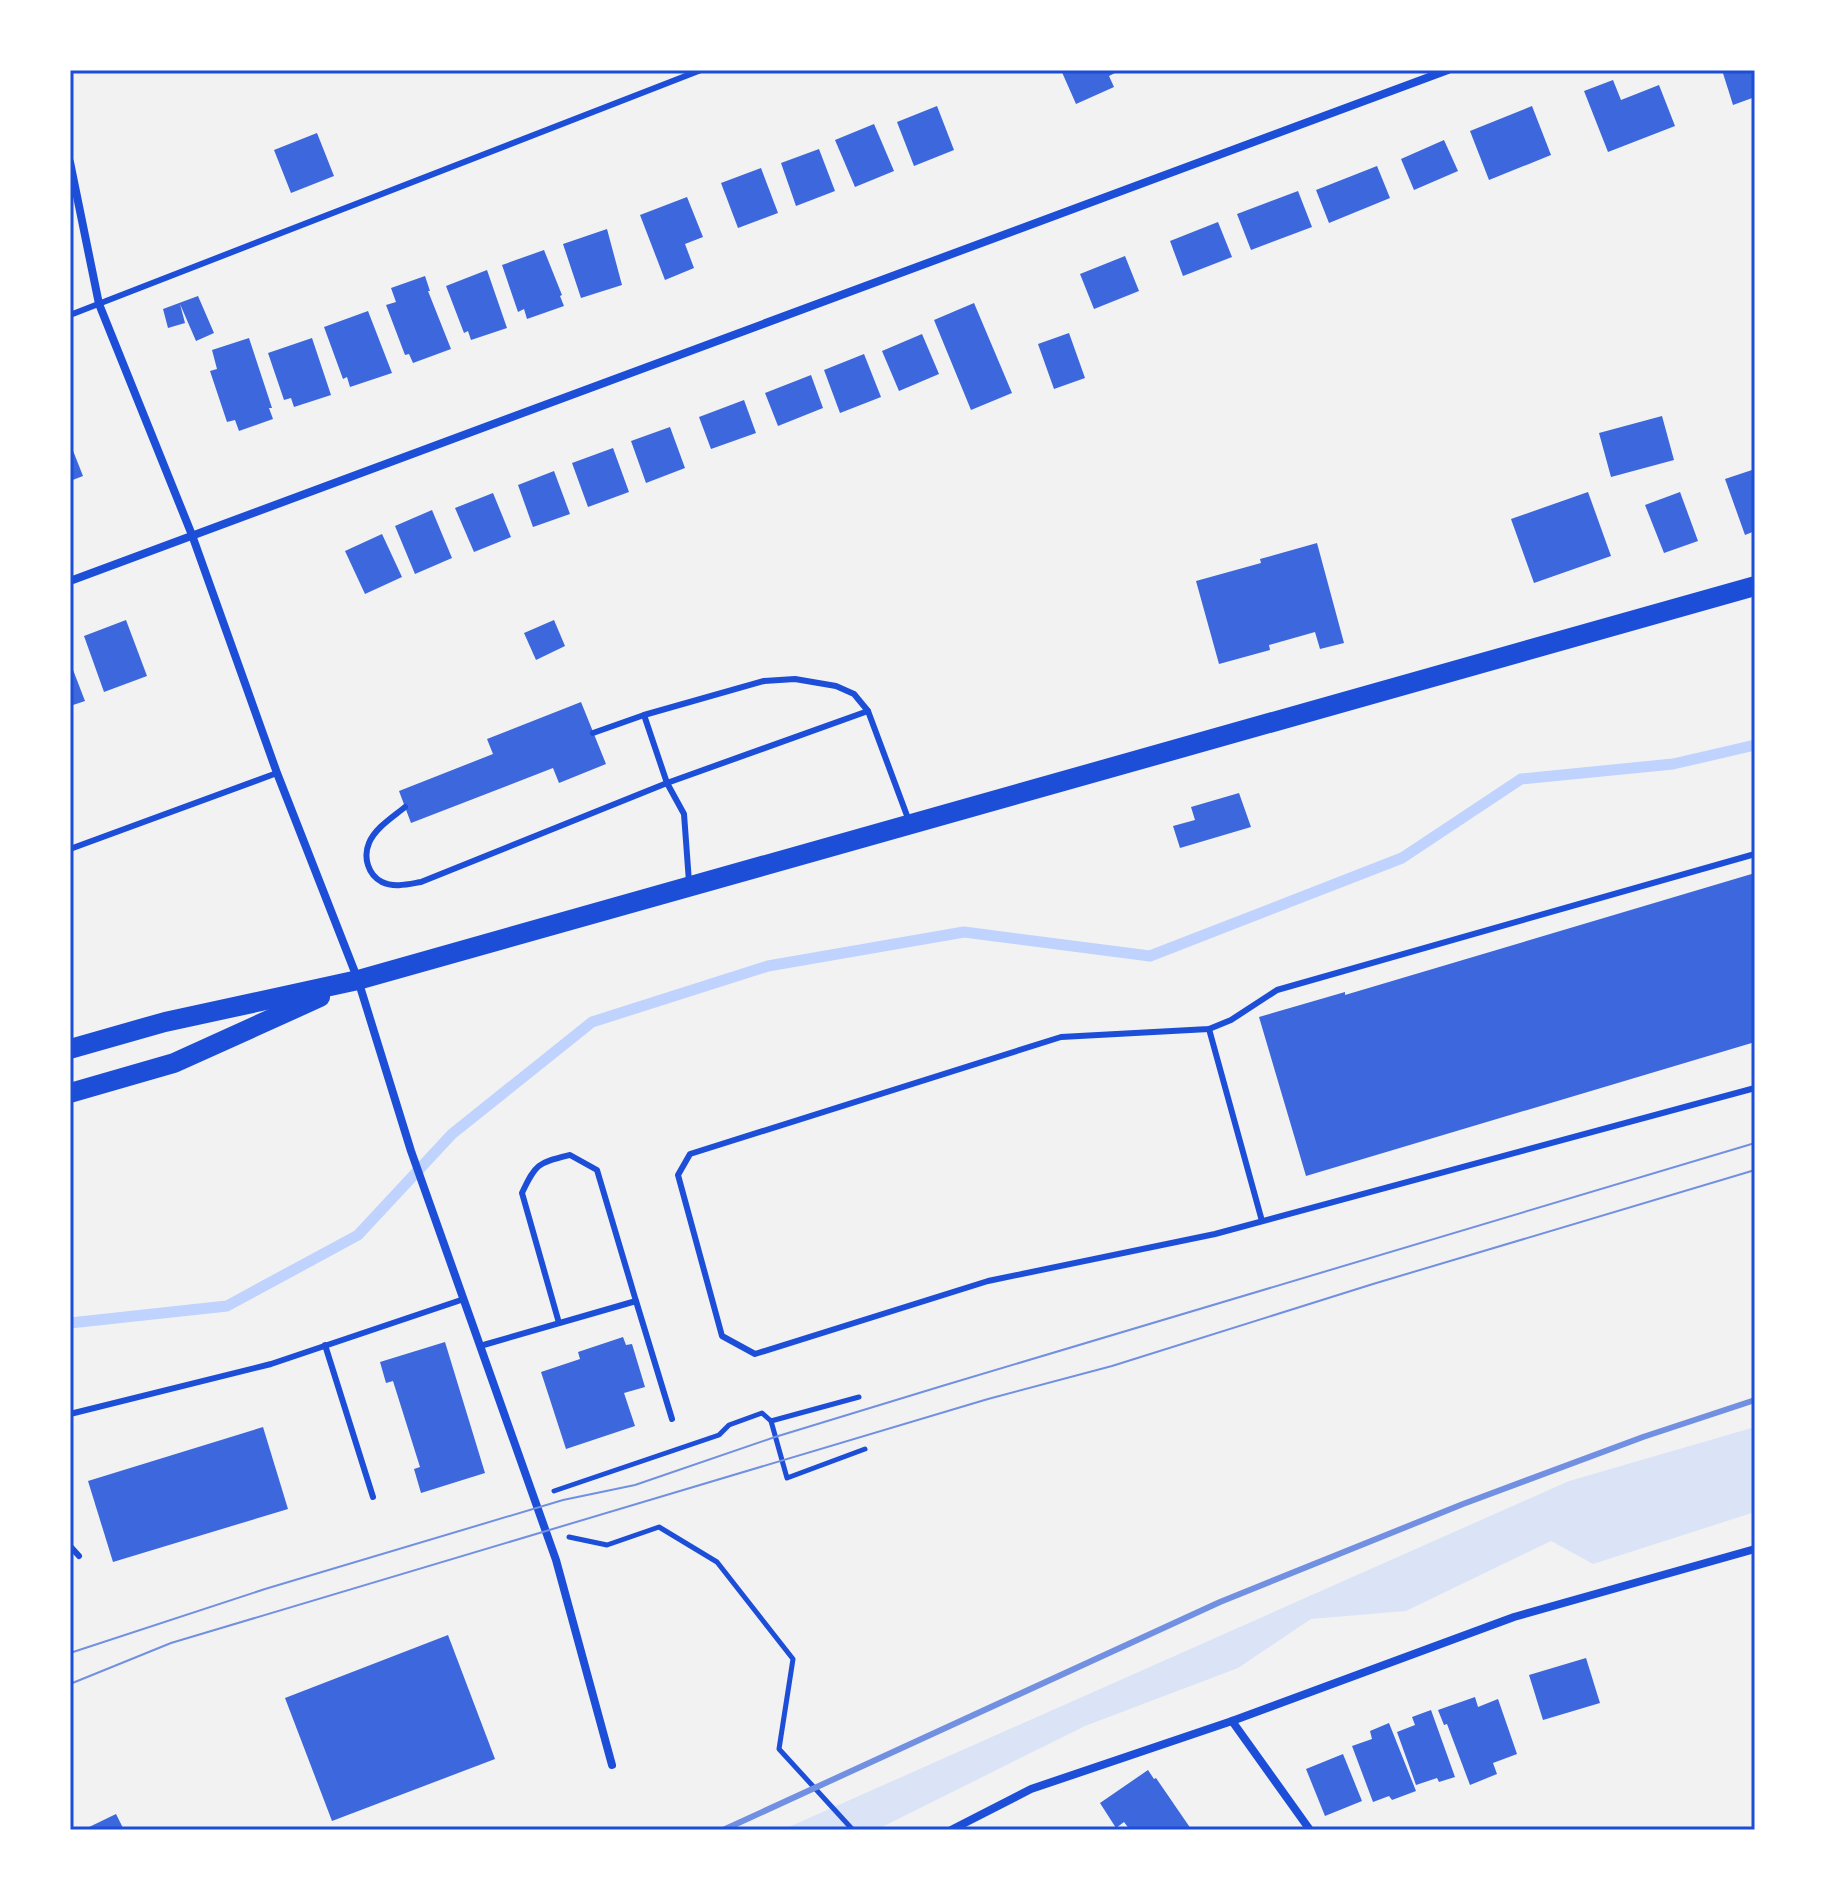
<svg xmlns="http://www.w3.org/2000/svg" width="1825" height="1900" font-family="'PT Sans Narrow',sans-serif">
  <style>
    .green { fill: #dbe4f7 }
    .lines { fill: none; stroke-linecap: round; stroke-linejoin: round }
    .stream { stroke: #bfd3fe; stroke-width: 11 }
    .building { fill: #3d67dc }
    .path { stroke: #1d4ed8; stroke-width: 5 }
    .service { stroke: #1d4ed8; stroke-width: 6 }
    .minor { stroke: #1d4ed8; stroke-width: 8 }
    .primary { stroke: #1d4ed8; stroke-width: 20 }
    .tram { stroke: #7290e2; stroke-width: 2 }
    .rail { stroke: #7290e2; stroke-width: 6 }
    .neatline { fill: none; stroke: #1d4ed8; stroke-width: 3 }
  </style>
  <rect width="100%" height="100%" fill="#f2f2f2"/>
  <polygon class="green" points="1755,1427 1755,1512 1593,1564 1551,1541 1406,1611 1311,1619 1238,1668 1085,1726 882,1827 878,1830 782,1830 1569,1481"/>
  <g class="lines">
    <polyline class="stream" points="70,1323 227,1306 358,1235 452,1134 592,1022 768,966 964,932 1150,956 1402,858 1521,779 1673,764 1755,745"/>
  </g>
  <g class="building">
    <polygon points="1061,70 1121,70 1109,76 1114,87 1076,104"/>
    <polygon points="1722,70 1755,70 1755,97 1733,105"/>
    <polygon points="1613,80 1621,100 1659,85 1675,126 1608,152 1584,91"/>
    <polygon points="937,106 954,150 914,166 897,122"/>
    <polygon points="1532,106 1551,155 1489,180 1470,131"/>
    <polygon points="874,124 894,171 855,187 835,140"/>
    <polygon points="317,133 334,176 291,193 274,150"/>
    <polygon points="1444,140 1458,171 1414,190 1401,159"/>
    <polygon points="819,149 835,191 796,206 781,163"/>
    <polygon points="1377,166 1390,198 1329,223 1316,190"/>
    <polygon points="761,168 778,213 738,228 721,183"/>
    <polygon points="1298,191 1312,227 1251,250 1237,214"/>
    <polygon points="687,197 703,237 685,244 694,268 665,280 640,215"/>
    <polygon points="1218,222 1232,257 1183,276 1170,241"/>
    <polygon points="607,229 622,285 581,298 563,244"/>
    <polygon points="544,250 562,295 560,296 564,306 527,319 524,309 518,312 502,265"/>
    <polygon points="1125,256 1139,291 1094,309 1080,274"/>
    <polygon points="487,270 507,328 471,340 468,331 464,333 446,286"/>
    <polygon points="425,276 430,291 428,291 451,349 413,363 409,354 405,355 386,305 396,302 391,288"/>
    <polygon points="198,296 214,333 196,341 180,304 185,323 168,328 163,309"/>
    <polygon points="974,303 1012,393 971,410 934,320"/>
    <polygon points="368,311 392,373 350,387 347,377 343,379 324,327"/>
    <polygon points="1069,333 1085,378 1054,389 1038,344"/>
    <polygon points="922,334 939,374 899,391 882,351"/>
    <polygon points="249,338 272,408 269,408 273,419 239,431 235,420 227,422 210,371 217,369 212,350"/>
    <polygon points="312,338 331,395 294,407 291,398 284,400 268,353"/>
    <polygon points="864,354 881,397 840,413 824,370"/>
    <polygon points="811,375 823,408 778,426 765,393"/>
    <polygon points="744,400 756,433 711,449 699,417"/>
    <polygon points="1662,416 1674,460 1611,477 1599,433"/>
    <polygon points="670,427 685,468 646,483 631,441"/>
    <polygon points="70,443 83,476 70,481"/>
    <polygon points="613,448 629,492 588,507 572,463"/>
    <polygon points="1755,469 1755,531 1745,535 1725,479"/>
    <polygon points="554,471 570,514 533,527 518,485"/>
    <polygon points="1588,492 1611,556 1534,583 1511,519"/>
    <polygon points="1680,492 1698,541 1664,553 1645,505"/>
    <polygon points="493,493 511,537 474,552 455,508"/>
    <polygon points="432,510 452,558 415,574 395,526"/>
    <polygon points="382,534 402,577 365,594 345,551"/>
    <polygon points="1317,543 1344,643 1320,649 1315,632 1269,645 1270,650 1219,664 1196,581 1261,563 1260,559"/>
    <polygon points="126,620 147,676 104,692 84,636"/>
    <polygon points="554,620 565,646 536,660 524,633"/>
    <polygon points="70,662 85,701 70,706"/>
    <polygon points="581,702 606,764 559,783 553,768 411,823 399,791 493,754 487,739"/>
    <polygon points="1239,793 1251,827 1180,848 1173,826 1195,820 1191,807"/>
    <polygon points="1755,873 1755,1042 1306,1176 1259,1017 1345,992 1345,995"/>
    <polygon points="623,1337 626,1345 632,1344 645,1387 624,1393 635,1426 566,1449 541,1372 580,1359 578,1352"/>
    <polygon points="445,1342 485,1473 421,1493 414,1469 420,1467 393,1381 386,1383 380,1362"/>
    <polygon points="263,1427 288,1509 113,1562 88,1481"/>
    <polygon points="448,1635 495,1759 332,1821 285,1698"/>
    <polygon points="1586,1658 1600,1703 1543,1720 1529,1675"/>
    <polygon points="1475,1697 1478,1707 1498,1699 1517,1754 1493,1763 1497,1774 1470,1785 1447,1724 1444,1725 1438,1710"/>
    <polygon points="1431,1710 1455,1777 1439,1782 1437,1778 1416,1785 1397,1732 1415,1725 1412,1717"/>
    <polygon points="1389,1723 1416,1791 1392,1800 1389,1796 1373,1802 1352,1746 1372,1739 1370,1731"/>
    <polygon points="1343,1754 1362,1801 1325,1816 1306,1769"/>
    <polygon points="1148,1770 1154,1779 1156,1778 1191,1829 1189,1830 1130,1830 1124,1822 1116,1828 1100,1803"/>
    <polygon points="116,1814 124,1830 83,1830"/>
  </g>
  <g class="lines">
    <g class="path">
      <polyline points="859,1397 771,1421 787,1478 865,1449"/>
      <polyline points="554,1491 719,1435 729,1425 762,1413 771,1421"/>
      <polyline points="569,1537 607,1545 659,1527 717,1562 793,1659 779,1749 853,1830"/>
    </g>
    <g class="service">
      <polyline points="70,315 701,70"/>
      <polyline points="644,715 667,783 684,814 689,882"/>
      <polyline points="593,733 644,715 764,681 795,679 836,686 854,694 868,711 909,821"/>
      <path d="M405,807C393,817 375,828 369,843C363,857 368,875 382,882C394,888 409,884 421,882L667,783L868,711"/>
      <polyline points="70,849 277,773"/>
      <polyline points="1755,854 1277,990 1231,1020 1209,1029 1061,1037 690,1154 678,1175 722,1336 755,1354 988,1281 1215,1234 1755,1088"/>
      <polyline points="1209,1029 1262,1221"/>
      <polyline points="636,1301 672,1419"/>
      <polyline points="325,1345 373,1497"/>
      <path d="M480,1346L636,1301L597,1170L570,1155C538,1163 536,1163 522,1193L559,1323"/>
      <polyline points="70,1414 271,1364 464,1299"/>
      <polyline points="70,1546 79,1556"/>
    </g>
    <g class="minor">
      <polyline points="70,162 99,304 192,535 277,773 358,980 411,1151 556,1560 612,1765"/>
      <polyline points="70,581 1448,70"/>
      <polyline points="1232,1721 1310,1830"/>
      <polyline points="951,1830 1031,1789 1232,1721 1514,1617 1755,1549"/>
    </g>
    <g class="primary">
      <polyline points="70,1049 165,1022 358,980 1755,586"/>
      <polyline points="70,1093 174,1063 320,997"/>
    </g>
    <g class="tram">
      <polyline points="70,1653 265,1589 563,1500 635,1485 775,1437 942,1386 1755,1143"/>
      <polyline points="70,1684 171,1643 988,1399 1112,1366 1373,1284 1755,1170"/>
    </g>
    <polyline class="rail" points="723,1830 1220,1602 1463,1504 1643,1437 1755,1400"/>
  </g>
  <rect width="1825" height="1900" fill="none" stroke="#ffffff" stroke-width="144"/>
  <rect x="72" y="72" width="1681" height="1756" class="neatline"/>
</svg>
